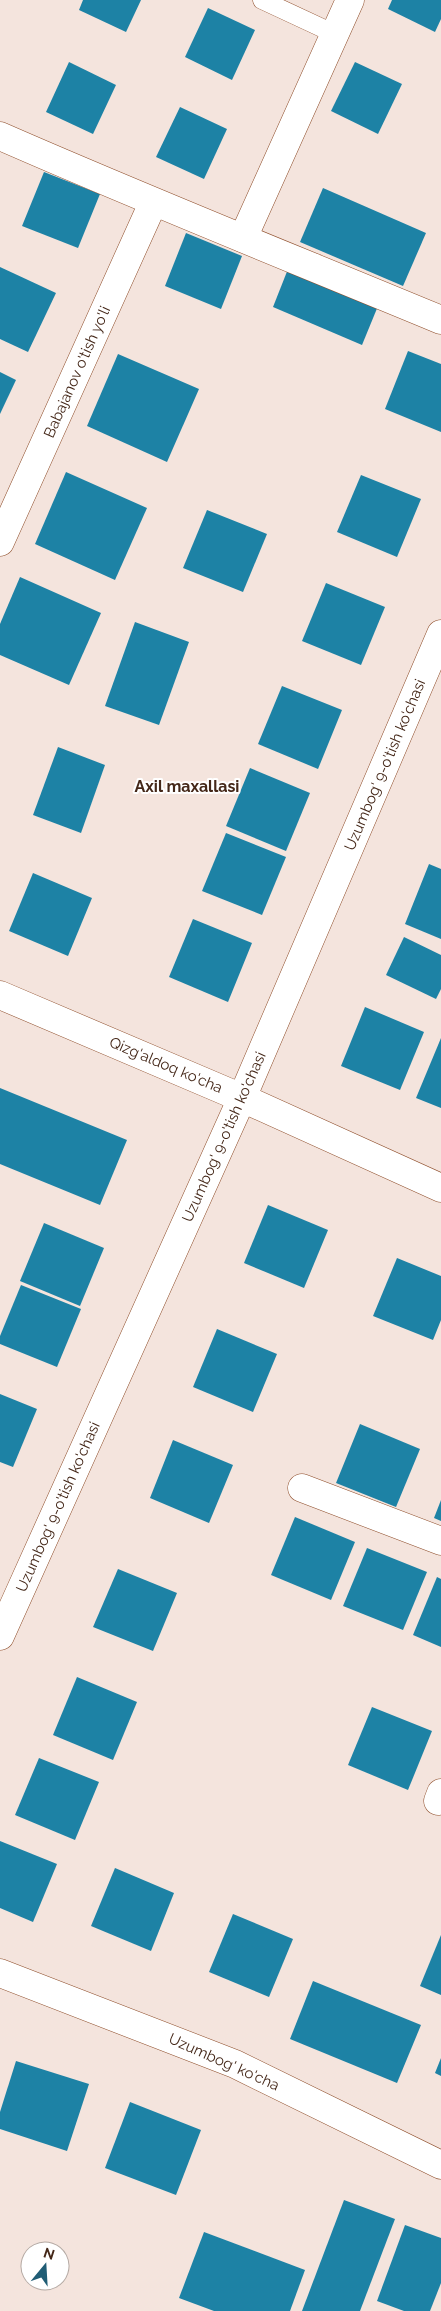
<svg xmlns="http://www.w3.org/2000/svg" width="441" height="2311" font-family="Raleway,sans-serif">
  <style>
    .building { fill: #1d82a5 }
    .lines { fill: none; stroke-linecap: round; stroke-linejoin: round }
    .service-casing { stroke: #8f4e2b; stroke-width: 19 }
    .minor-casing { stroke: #8f4e2b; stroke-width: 29 }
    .tertiary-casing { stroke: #8f4e2b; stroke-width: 29 }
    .service { stroke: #fff; stroke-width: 18 }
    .minor { stroke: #fff; stroke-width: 28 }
    .tertiary { stroke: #fff; stroke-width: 28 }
    .labels { text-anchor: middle; stroke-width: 4; stroke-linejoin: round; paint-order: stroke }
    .street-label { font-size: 15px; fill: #442718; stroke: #fff }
    .neighbourhood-label { font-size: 16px; font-weight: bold; fill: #442718; stroke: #fff }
  </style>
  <rect width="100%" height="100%" fill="#f4e4dd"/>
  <g class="building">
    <polygon points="83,0 141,0 126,32 79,10"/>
    <polygon points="392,0 441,0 441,19 435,32 388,9"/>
    <polygon points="208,8 255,30 232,80 185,57"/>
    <polygon points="69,62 116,85 93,134 46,112"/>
    <polygon points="355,62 402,84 378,134 331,111"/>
    <polygon points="180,107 227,129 204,179 156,157"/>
    <polygon points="44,172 100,194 78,248 22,226"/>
    <polygon points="323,188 426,233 403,286 300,242"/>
    <polygon points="186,233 242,256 221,309 165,286"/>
    <polygon points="0,267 56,293 28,352 0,339"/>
    <polygon points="288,269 378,306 362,345 273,307"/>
    <polygon points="408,351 441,364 441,432 385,409"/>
    <polygon points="118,354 199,389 167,462 87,426"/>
    <polygon points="0,372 16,380 0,414"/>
    <polygon points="66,472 147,508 115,580 35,544"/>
    <polygon points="361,475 421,499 397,557 337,532"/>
    <polygon points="207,510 267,534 243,592 183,568"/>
    <polygon points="20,577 101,613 69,685 0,655 0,624"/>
    <polygon points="326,583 385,607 361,665 302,641"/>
    <polygon points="135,622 189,642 159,725 105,706"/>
    <polygon points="282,686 342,710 318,769 258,744"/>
    <polygon points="58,747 105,765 81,833 33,815"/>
    <polygon points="250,768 310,793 286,851 226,826"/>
    <polygon points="226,833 286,857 262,915 202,891"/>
    <polygon points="429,864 441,869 441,939 405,924"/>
    <polygon points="33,873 92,898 68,956 9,931"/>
    <polygon points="193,919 252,943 228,1002 169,977"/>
    <polygon points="404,937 441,955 441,989 436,999 386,975"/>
    <polygon points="365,1007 424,1032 400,1090 341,1066"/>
    <polygon points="441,1038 441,1108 416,1098"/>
    <polygon points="0,1088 127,1140 100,1205 0,1164"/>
    <polygon points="268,1205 328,1230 304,1288 244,1263"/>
    <polygon points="44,1223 104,1248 80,1306 20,1281"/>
    <polygon points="397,1258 441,1276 441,1320 433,1340 373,1316"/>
    <polygon points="21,1285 81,1309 57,1367 0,1344 0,1336"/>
    <polygon points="217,1329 277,1354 253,1412 193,1387"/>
    <polygon points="0,1394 37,1409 13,1467 0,1462"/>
    <polygon points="360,1424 420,1449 396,1507 336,1483"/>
    <polygon points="173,1440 233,1465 209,1523 150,1498"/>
    <polygon points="441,1500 441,1521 434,1518"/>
    <polygon points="295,1517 355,1542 331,1600 271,1575"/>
    <polygon points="367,1548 427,1572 403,1630 343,1606"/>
    <polygon points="118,1569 177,1593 153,1651 93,1627"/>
    <polygon points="437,1577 441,1579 441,1647 413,1635"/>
    <polygon points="77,1677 137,1702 113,1760 53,1735"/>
    <polygon points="372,1707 432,1731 408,1790 348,1765"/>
    <polygon points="39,1758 99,1782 75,1840 15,1815"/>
    <polygon points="0,1841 57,1864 33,1922 0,1908"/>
    <polygon points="115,1868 174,1893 151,1951 91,1926"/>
    <polygon points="233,1914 293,1939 269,1997 209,1972"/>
    <polygon points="441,1935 441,1995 420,1986"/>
    <polygon points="313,1981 421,2025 397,2083 290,2039"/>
    <polygon points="441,2058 441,2076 435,2073"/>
    <polygon points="16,2061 89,2084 67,2151 0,2129 0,2112"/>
    <polygon points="130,2102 201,2130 176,2195 105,2168"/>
    <polygon points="344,2200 395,2219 360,2311 302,2311"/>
    <polygon points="405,2225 441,2238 441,2283 430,2311 404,2311 377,2301"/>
    <polygon points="204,2232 305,2270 290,2311 214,2311 179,2298"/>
  </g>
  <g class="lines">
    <g class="service-casing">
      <polyline id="service" points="262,0 335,34"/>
    </g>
    <g class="minor-casing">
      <g id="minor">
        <path d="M0,136C146,200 294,259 441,320"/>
        <polyline points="243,238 350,0"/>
        <polyline points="0,542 153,203"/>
        <polyline points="0,995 242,1098 441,634"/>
        <polyline points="302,1488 441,1541"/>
        <polyline points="438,1801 441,1793"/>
        <polyline points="0,1973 235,2064 441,2165"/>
      </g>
    </g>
    <g class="tertiary-casing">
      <polyline id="tertiary" points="0,1636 242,1098 441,1188"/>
    </g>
    <use href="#service" class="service"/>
    <use href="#minor" class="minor"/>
    <use href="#tertiary" class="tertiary"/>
  </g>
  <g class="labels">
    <g class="street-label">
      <text transform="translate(77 372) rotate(-66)" y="5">Babajanov o'tish yo'li</text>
      <text transform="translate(385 765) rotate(-67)" y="5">Uzumbog' 9-o'tish ko'chasi</text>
      <text transform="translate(166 1065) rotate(23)" y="5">Qizg'aldoq ko'cha</text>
      <text transform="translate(224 1137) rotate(-66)" y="5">Uzumbog' 9-o'tish ko'chasi</text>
      <text transform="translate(58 1507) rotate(-66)" y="5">Uzumbog' 9-o'tish ko'chasi</text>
      <text transform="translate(224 2062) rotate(24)" y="5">Uzumbog' ko'cha</text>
    </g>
    <g class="neighbourhood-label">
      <text x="187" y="792">Axil maxallasi</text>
    </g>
  </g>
  <g transform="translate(45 2266) rotate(18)"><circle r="24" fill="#ffffff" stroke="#b4a9a3"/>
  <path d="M0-4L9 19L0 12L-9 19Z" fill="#205d75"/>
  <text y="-8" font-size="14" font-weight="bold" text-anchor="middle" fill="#442718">N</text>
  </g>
</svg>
